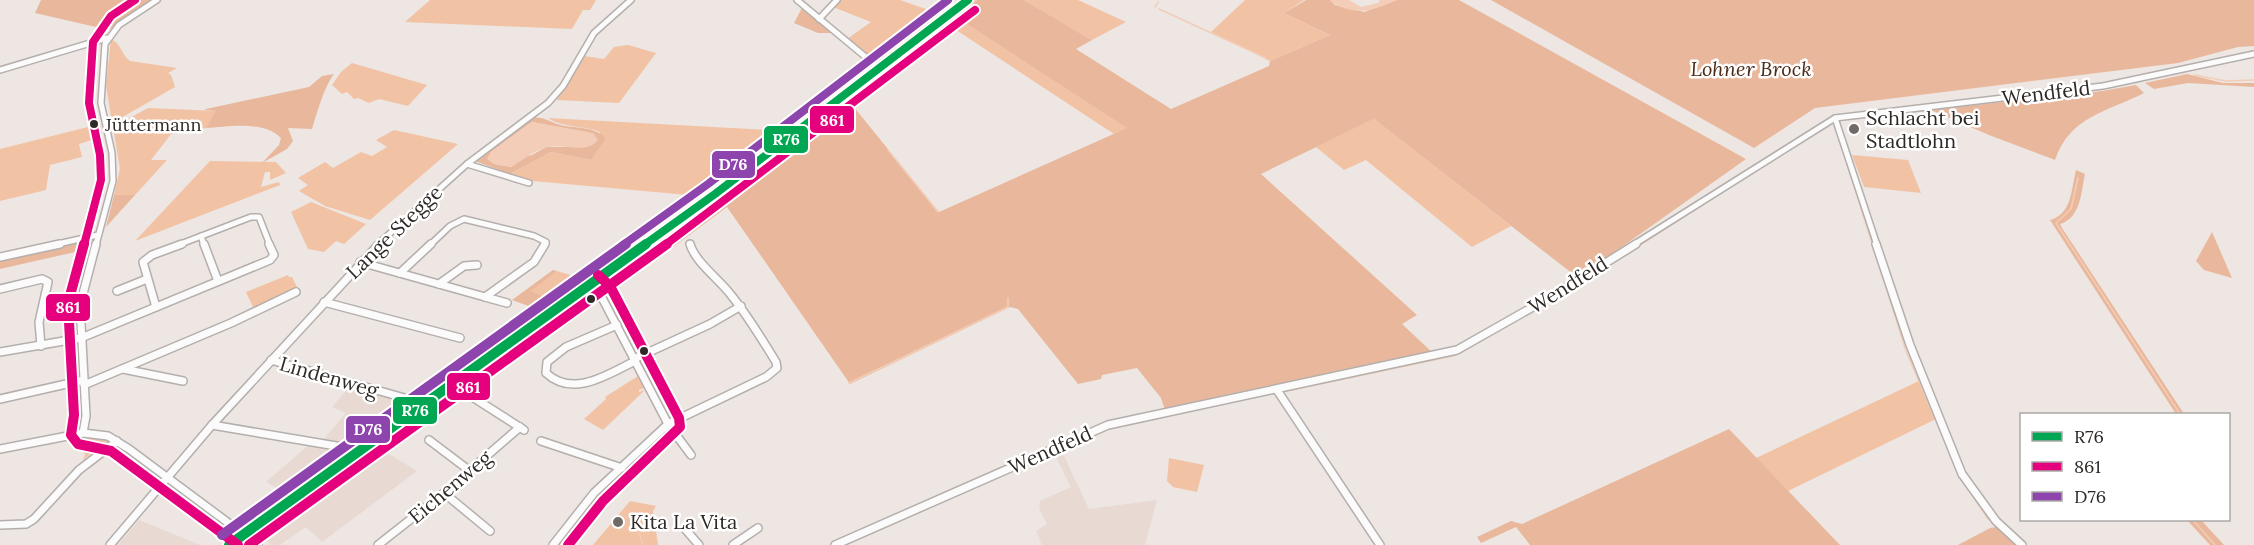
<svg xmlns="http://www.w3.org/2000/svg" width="2254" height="545" font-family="Lora,serif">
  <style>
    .built { fill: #e8dad2 }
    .green { fill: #f2c2a5 }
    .forest { fill: #e9b89c; fill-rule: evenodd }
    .water { fill: #f3cdb7 }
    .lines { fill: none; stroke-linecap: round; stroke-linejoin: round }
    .stream { stroke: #f3cdb7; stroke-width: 1.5 }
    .minor-far1-casing { stroke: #b4afac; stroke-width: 8 }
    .minor-casing { stroke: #b4afac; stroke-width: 10 }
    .secondary-far1-casing { stroke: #b4afac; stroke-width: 10 }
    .secondary-casing { stroke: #b4afac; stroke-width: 12 }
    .minor-far1 { stroke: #fcfbfb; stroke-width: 5 }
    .minor { stroke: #fcfbfb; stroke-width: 7 }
    .secondary-far1 { stroke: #fcfbfb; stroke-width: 8 }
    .secondary { stroke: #fcfbfb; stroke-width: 9 }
    .bus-1-far1-casing { stroke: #fff; stroke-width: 12 }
    .bus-1-casing { stroke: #fff; stroke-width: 14 }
    .bus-2-far1-casing { stroke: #fff; stroke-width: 12 }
    .bus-2-casing { stroke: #fff; stroke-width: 14 }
    .bus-3-far1-casing { stroke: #fff; stroke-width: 12 }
    .bus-3-casing { stroke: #fff; stroke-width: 14 }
    .bus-1-far1 { stroke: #00a651; stroke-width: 8 }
    .bus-1 { stroke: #00a651; stroke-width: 10 }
    .bus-2-far1 { stroke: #e5007d; stroke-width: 8 }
    .bus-2 { stroke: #e5007d; stroke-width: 10 }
    .bus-3-far1 { stroke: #8e44ad; stroke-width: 8 }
    .bus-3 { stroke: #8e44ad; stroke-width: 10 }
    .bus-dot { fill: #2d2926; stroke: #fff; stroke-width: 2 }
    .poi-dot { fill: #706b68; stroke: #fff; stroke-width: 2 }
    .labels { text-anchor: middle; stroke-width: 5; stroke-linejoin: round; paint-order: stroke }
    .bus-label { font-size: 18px; fill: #2d2926; stroke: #fff; text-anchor: start }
    .park-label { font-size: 20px; font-style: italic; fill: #4c2b16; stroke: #fff }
    .street-label { font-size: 20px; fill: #2d2926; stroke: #fff }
    .poi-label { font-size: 20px; fill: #2d2926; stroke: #fff; text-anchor: start }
    .line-badge { stroke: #fff; stroke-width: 2 }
    .badge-label { font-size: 16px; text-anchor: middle; font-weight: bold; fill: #fff }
  </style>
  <rect width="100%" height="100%" fill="#ede6e2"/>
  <g class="built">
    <polygon points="349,387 411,404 353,445 323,440 346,413 332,407"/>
    <polygon points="310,444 346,450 287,494 266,482"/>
    <polygon points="376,446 381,446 379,448 417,471 322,542 306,527 280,545 271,545 260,534 264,527"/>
    <polygon points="1062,452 1089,509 1157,500 1145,545 1042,545 1036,531 1047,524 1039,508 1040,501 1071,487 1055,455"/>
    <polygon points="139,520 200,545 118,545"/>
  </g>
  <g class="green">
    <polygon points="430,0 596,0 590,10 583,10 572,29 405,22"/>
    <polygon points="840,0 900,0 940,14 880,61 876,61 847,39 871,22 833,7"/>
    <polygon points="1024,0 1078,0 1126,22 1092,40"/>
    <polygon points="1245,0 1304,0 1284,13 1330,35 1270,61 1211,32"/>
    <polygon points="956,17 1128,128 1114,134 947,24"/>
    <path d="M111,39C121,43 122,56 130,61L177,68L168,73L171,75L175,87L112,123L106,85Z"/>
    <polygon points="628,45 656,53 619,103 557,100 584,56 604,59 614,47"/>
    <polygon points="352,63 427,85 408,106 379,99 369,103 358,98 354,99 347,92 342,94 332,85 341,72"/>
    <polygon points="148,108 217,111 206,128 171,134 151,160 167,160 135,195 114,195 120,169 113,127"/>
    <path d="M548,118L788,131L699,196L533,181L510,174L551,152L591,160L600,132C583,125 563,128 548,118Z"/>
    <polygon points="1374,119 1511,226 1472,247 1366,160 1344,170 1316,147"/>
    <polygon points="100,124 104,147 99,148 98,138 79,144 82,157 50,165 46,190 0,201 0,149"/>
    <polygon points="394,130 458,144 370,220 325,206 299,191 308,185 298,178 325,162 333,168 361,152 372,156 387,147 376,140"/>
    <polygon points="1852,155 1908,160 1921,193 1864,187"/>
    <polygon points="210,161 276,162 286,173 270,180 270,172 265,172 261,187 279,182 280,185 135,241"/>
    <polygon points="311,202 366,224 344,244 336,241 324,252 308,249 291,212"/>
    <polygon points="557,271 577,277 546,298 530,291"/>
    <polygon points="288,275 289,277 292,277 297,287 254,309 246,292"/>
    <polygon points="638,376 644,388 639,390 639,392 645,390 603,430 584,419 606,399 605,397"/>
    <polygon points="1919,381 1936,419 1788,491 1756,458"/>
    <polygon points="84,437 108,441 83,460 85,455 81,439"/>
    <polygon points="1169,458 1204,465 1197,492 1173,487 1167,481"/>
    <polygon points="630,501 656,506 653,511 658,545 593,545"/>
  </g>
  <g class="forest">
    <polygon points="41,0 152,0 109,30 35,13"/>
    <polygon points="977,0 1024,0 1092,40 1076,49 1171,109 1269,66 1270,61 1330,35 1284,13 1306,0 1331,0 1335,5 1364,12 1397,0 1459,0 1746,159 1578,278 1374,119 1261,174 1417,315 1402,324 1434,354 1165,410 1161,398 1137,368 1102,375 1101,379 1078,384 1018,309 1010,307 850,384 727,207 638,273 633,264 849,101 939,212 1127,128 956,17"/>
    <polygon points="1491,0 2254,0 2254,46 2238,47 2178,63 1815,108 1754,148"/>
    <polygon points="802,8 832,33 818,33 794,23"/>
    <path d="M334,74C324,87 317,113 312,129L288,128L293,141L287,149L262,163L279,145L281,138C264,120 228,127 206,128L216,111L205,110L206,109L309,87L322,76Z"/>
    <polygon points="2187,74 2223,83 2254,83 2254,87 2188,83 2154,89 2145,83"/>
    <path d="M2136,85L2144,93C2107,112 2070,116 2055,160L1989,135L1931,110L2102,91Z"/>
    <path d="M533,117C546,118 546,120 557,124C573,129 589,125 604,136L605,139L591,160L551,152L510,174L475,161ZM532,122L594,134L571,147H546L532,155L527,156L511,167L494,164L488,159L491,152Z"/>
    <path d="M2076,170L2085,174C2081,192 2081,218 2060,224L2062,228L2184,414H2176L2050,220C2072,214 2071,190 2076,170Z"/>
    <polygon points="114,195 135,195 106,227"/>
    <polygon points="2212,232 2232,278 2204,270 2196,261"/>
    <polygon points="90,238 74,310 70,310 84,250 0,269 0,258"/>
    <polygon points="553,270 557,271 531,291 546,298 577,277 585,279 418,399 412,397 414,390 504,326 534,308 512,300"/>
    <polygon points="1729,429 1840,545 1530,545 1516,527 1481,543 1477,537 1511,521 1522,524"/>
    <polygon points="2187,520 2201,520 2224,545 2210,545"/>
    <polygon points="1996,527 2018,545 1958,545 1990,528"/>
  </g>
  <g class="water">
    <path d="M1331,0H1349L1361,7L1378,3L1380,0H1397C1371,11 1356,17 1330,1Z"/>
    <path d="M532,122L588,132L594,134L598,140C586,155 565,143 548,147C534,150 523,160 511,167L494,164L487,159L491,152Z"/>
  </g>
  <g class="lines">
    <g class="stream">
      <polyline points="1155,7 1158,2"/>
      <polyline points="1159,9 1266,58"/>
      <polyline points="2194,75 2226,81 2254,80"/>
      <polyline points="1838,135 1906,351 1959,475 1988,519"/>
      <polyline points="888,150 938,212"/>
      <polyline points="2078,178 2071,209 2056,223 2180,414"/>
      <polyline points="1637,247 1731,186"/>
      <polyline points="634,261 865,88 976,0"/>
      <polyline points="849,383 1008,307 1008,298"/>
      <polyline points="1282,392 1453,356 1600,271"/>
      <polyline points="1181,413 1275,393"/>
      <polyline points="1062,449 1109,429 1169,416"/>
      <polyline points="1020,468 1052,454"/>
      <polyline points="633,515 643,545"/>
      <polyline points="2193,520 2215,545"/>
    </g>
    <g class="minor-far1-casing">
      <g id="minor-far1">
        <polyline points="797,0 880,69"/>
        <polyline points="819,19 837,0"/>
        <polyline points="0,70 107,38"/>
        <polyline points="1835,118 1877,245"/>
        <polyline points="467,164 529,183"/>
        <polyline points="201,236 204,245"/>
        <polyline points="53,245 98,235"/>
        <polyline points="96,245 113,181 112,153 101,103 105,44 119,25 157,0"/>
        <polyline points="178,245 251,217 259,217 270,245"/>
        <polyline points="377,245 467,164 548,103 563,86 594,33 631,0"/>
        <polyline points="430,245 450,226 464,219 534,236 546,242 544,245"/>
        <polyline points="1633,245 1835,118 2103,86 2254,54"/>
      </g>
    </g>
    <g class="minor-casing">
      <g id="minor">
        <polyline points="204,244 218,281"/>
        <polyline points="1876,244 1910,345 1962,474 1996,521 2022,545"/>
        <polyline points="0,257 60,244"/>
        <polyline points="360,262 485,297 534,262 545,244"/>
        <polyline points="400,273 431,244"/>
        <polyline points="439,284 464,266 477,265"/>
        <polyline points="590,284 599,292 668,424 691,455"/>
        <polyline points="0,289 42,279 48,282 39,322 41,346"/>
        <polyline points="117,291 147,279"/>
        <polyline points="485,297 507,303"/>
        <polyline points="324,302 460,338"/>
        <polyline points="156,307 143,262 152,255 182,244"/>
        <path d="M617,325L566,347L547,362L546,373C573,398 607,375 635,361"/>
        <polyline points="0,352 81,338 270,260 274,255 269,244"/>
        <polyline points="634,359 710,324 741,306"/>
        <polyline points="271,360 408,399 422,406"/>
        <polyline points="123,369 183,381"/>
        <polyline points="84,385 231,323 296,292"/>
        <polyline points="460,389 524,430"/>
        <polyline points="1277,390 1380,545"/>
        <polyline points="0,399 84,380"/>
        <polyline points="212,425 360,450"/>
        <polyline points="83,433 86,416 80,305 96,244"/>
        <polyline points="429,440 470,471"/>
        <polyline points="541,441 622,468"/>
        <polyline points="0,449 83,433 108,436 129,449 258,545"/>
        <polyline points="444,493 490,531"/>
        <polyline points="0,525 26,524 34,519 79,470 117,441"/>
        <polyline points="686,530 699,545"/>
        <polyline points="110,545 212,425 379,244"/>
        <polyline points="378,545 444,493 520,427"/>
        <path d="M553,545L594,493L668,424L766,377L777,368L776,362C762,339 748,316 731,295C720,280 695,262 690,244"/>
        <polyline points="733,545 758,528"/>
        <polyline points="835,545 1108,425 1457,350 1554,295 1636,244"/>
      </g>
    </g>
    <g class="secondary-far1-casing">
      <polyline id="secondary-far1" points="644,245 715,194 968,0"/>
    </g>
    <g class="secondary-casing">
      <polyline id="secondary" points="229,545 646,244"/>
    </g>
    <use href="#minor-far1" class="minor-far1"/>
    <use href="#minor" class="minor"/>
    <use href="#secondary-far1" class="secondary-far1"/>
    <use href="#secondary" class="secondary"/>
    <g class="bus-1-far1-casing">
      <polyline id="bus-1-far1" points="644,245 715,194 968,0"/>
    </g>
    <g class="bus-1-casing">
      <polyline id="bus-1" points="229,545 646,244"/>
    </g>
    <g class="bus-2-far1-casing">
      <g id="bus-2-far1">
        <polyline points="84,245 101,180 100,155 89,103 93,42 111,16 135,0"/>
        <polyline points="665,245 975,10"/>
      </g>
    </g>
    <g class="bus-2-casing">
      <g id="bus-2">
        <polyline points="84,244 68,303 74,415 71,435 78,444 111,451 238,545"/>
        <polyline points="249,545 667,244"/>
        <polyline points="568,545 603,501 680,427 679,418 610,286 598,275"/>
      </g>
    </g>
    <g class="bus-3-far1-casing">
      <polyline id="bus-3-far1" points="623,245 708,184 948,0"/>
    </g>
    <g class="bus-3-casing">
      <polyline id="bus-3" points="222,535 626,244"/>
    </g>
    <use href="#bus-1-far1" class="bus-1-far1"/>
    <use href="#bus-1" class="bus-1"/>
    <use href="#bus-2-far1" class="bus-2-far1"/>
    <use href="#bus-2" class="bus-2"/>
    <use href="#bus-3-far1" class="bus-3-far1"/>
    <use href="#bus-3" class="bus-3"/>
  </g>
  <g class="bus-dot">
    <circle cx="94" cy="124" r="5"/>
    <circle cx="591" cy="299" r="5"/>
    <circle cx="644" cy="351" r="5"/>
  </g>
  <g class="poi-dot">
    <circle cx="1854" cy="129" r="6"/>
    <circle cx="618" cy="522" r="6"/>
  </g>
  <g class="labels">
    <g class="bus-label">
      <text x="105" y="131">Jüttermann</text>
    </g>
    <g class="park-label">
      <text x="1751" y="76">Lohner Brock</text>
    </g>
    <g class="street-label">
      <text transform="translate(2046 93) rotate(-7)" y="7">Wendfeld</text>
      <text transform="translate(394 232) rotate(-44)" y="7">Lange Stegge</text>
      <text transform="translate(1568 285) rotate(-32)" y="7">Wendfeld</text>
      <text transform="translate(329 377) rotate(16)" y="7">Lindenweg</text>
      <text transform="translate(1050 450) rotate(-24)" y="7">Wendfeld</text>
      <text transform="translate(450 487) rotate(-40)" y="7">Eichenweg</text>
    </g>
    <g class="poi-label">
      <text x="1866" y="125">Schlacht bei<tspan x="1866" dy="23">Stadtlohn</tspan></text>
      <text x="630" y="529">Kita La Vita</text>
    </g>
  </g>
  <g class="line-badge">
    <rect x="809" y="105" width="46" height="29" rx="6" fill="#e5007d"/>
    <rect x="763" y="125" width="46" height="29" rx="6" fill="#00a651"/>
    <rect x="711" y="150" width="45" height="29" rx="6" fill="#8e44ad"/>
    <rect x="45" y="293" width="46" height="29" rx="6" fill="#e5007d"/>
    <rect x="446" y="372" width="45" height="29" rx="6" fill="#e5007d"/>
    <rect x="392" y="396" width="46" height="29" rx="6" fill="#00a651"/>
    <rect x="345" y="415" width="46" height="29" rx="6" fill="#8e44ad"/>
  </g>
  <g class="badge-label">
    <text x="832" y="126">861</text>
    <text x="786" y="145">R76</text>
    <text x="733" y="170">D76</text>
    <text x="68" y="313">861</text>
    <text x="468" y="393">861</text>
    <text x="415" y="416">R76</text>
    <text x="368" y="435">D76</text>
  </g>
  <rect x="2020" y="413" width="210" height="108" fill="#ffffff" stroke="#aba9a8" stroke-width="1.5"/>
  <rect x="2032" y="432" width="30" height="9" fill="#00a651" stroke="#aba9a8" stroke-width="1.5"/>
  <text x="2074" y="443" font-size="18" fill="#2d2926">R76</text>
  <rect x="2032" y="462" width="30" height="9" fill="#e5007d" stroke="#aba9a8" stroke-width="1.5"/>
  <text x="2074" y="473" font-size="18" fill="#2d2926">861</text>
  <rect x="2032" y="492" width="30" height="9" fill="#8e44ad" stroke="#aba9a8" stroke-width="1.5"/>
  <text x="2074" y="503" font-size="18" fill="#2d2926">D76</text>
</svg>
